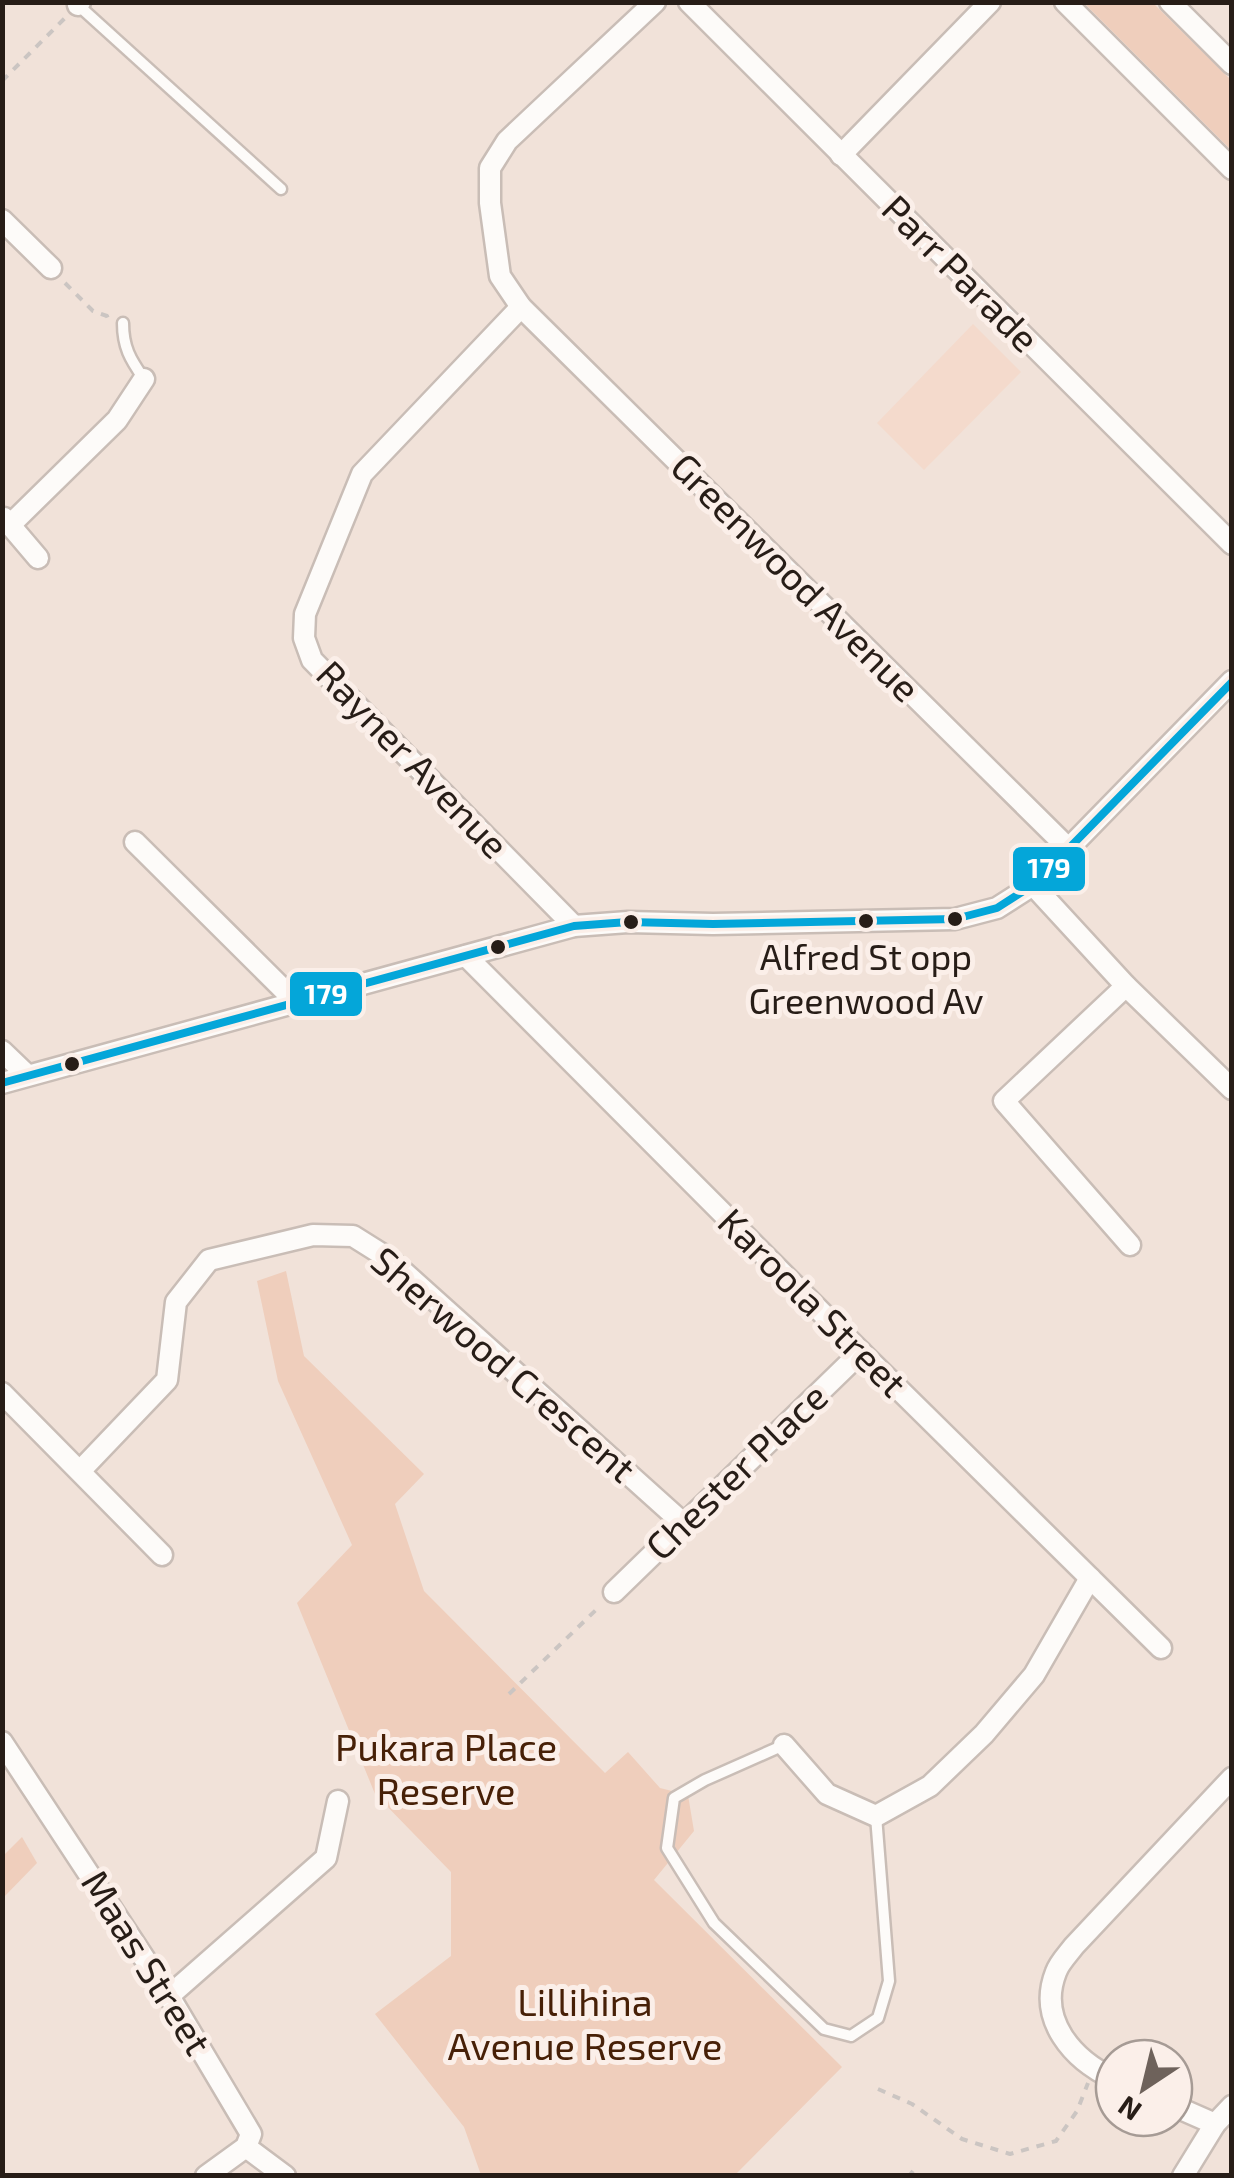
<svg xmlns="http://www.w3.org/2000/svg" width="1234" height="2178" font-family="'Exo 2',sans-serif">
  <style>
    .built { fill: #f4dacc }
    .green { fill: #efcebc }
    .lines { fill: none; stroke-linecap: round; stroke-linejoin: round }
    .lane-casing { stroke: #c9bdb6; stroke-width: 15 }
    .street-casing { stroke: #c9bdb6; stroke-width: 25 }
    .path { stroke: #cbc5c2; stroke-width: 4; stroke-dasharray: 8 8; stroke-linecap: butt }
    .lane { stroke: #fdfbf9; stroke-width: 10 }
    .street { stroke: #fdfbf9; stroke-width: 20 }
    .bus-1-casing { stroke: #fbefe9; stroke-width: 15 }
    .bus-1 { stroke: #04a6d9; stroke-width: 8 }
    .bus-dot { fill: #271d17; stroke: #fbefe9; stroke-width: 4 }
    .labels { text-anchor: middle; stroke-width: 10; stroke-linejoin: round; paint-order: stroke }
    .bus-label { font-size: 36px; fill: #271d17; stroke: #fbefe9 }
    .street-label { font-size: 38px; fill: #271d17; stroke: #fbefe9 }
    .park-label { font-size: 38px; fill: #472007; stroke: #fbefe9 }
    .line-badge { stroke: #fbefe9; stroke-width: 4 }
    .badge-label { font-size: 28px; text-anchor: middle; font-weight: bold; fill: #fff }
  </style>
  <rect width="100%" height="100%" fill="#f1e2d9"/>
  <polygon class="built" points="973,324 1021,372 924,470 877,423"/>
  <g class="green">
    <polygon points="1084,3 1153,3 1231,80 1231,150"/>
    <polygon points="286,1271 304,1356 424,1474 395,1504 424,1591 605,1773 628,1752 660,1788 688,1795 694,1831 654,1880 842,2067 735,2175 481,2175 464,2127 375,2014 451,1956 451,1872 375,1794 297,1603 352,1545 278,1381 257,1281"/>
    <polygon points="22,1837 37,1863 3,1898 3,1856"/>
  </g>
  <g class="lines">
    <g class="lane-casing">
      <g id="lane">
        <polyline points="78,5 281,189"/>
        <path d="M123,323C123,347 130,359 144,379"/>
        <polyline points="784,1745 705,1780 674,1798 667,1848 714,1923 824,2029 851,2036 878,2018 889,1981 876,1816"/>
      </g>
    </g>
    <g class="street-casing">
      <g id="street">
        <polyline points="655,2 507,141 490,168 490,203 500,276 521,307 1069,849"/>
        <polyline points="689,2 1232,544"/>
        <polyline points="1065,2 1232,169"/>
        <polyline points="1170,2 1232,64"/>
        <polyline points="78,5 80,2"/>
        <polyline points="841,155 990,2"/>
        <polyline points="2,220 51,268"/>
        <polyline points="521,307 362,474 305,614 304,638 312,660 574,926"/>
        <polyline points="4,518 38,558"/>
        <polyline points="10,525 117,420 144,379"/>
        <polyline points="135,842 295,1001"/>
        <polyline points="1033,885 1126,986 1232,1089"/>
        <polyline points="466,956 861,1352 1161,1648"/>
        <polyline points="1126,986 1004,1101 1130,1245"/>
        <polyline points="2,1051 26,1074"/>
        <polyline points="2,1083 574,926 628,922 713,924 955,919 997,908 1033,885 1232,681"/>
        <polyline points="2,1393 162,1555"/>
        <polyline points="81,1470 167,1380 176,1302 209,1260 313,1235 353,1236 388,1258 684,1524"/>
        <polyline points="614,1592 861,1352"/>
        <polyline points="2,1742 169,1996 251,2134 246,2147 206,2176"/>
        <polyline points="784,1745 827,1794 876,1816 930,1786 984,1734 1034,1675 1090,1578"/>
        <polyline points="169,1996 326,1858 338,1801"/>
        <path d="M1114,2079C1073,2060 1037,2020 1056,1972C1059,1963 1068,1954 1074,1946L1232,1778"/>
        <polyline points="1174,2106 1215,2124"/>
        <polyline points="246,2147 285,2176"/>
        <polyline points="1183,2176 1215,2124 1232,2106"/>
      </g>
    </g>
    <g class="path">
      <polyline points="2,81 66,17"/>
      <polyline points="65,283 93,311 107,316 109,321"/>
      <polyline points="509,1694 600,1606"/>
      <polyline points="878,2089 912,2104 962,2139 1010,2154 1056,2141 1077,2111 1088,2083"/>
      <polyline points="909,2176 913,2171"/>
    </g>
    <use href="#lane" class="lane"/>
    <use href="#street" class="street"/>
    <g class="bus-1-casing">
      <polyline id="bus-1" points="2,1083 574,926 628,922 713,924 955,919 997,908 1033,885 1232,682"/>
    </g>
    <use href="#bus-1" class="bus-1"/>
  </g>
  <g class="bus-dot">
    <circle cx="955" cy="919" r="9"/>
    <circle cx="866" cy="921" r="9"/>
    <circle cx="631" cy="922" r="9"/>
    <circle cx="498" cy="947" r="9"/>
    <circle cx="72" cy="1064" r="9"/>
  </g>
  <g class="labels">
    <g class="bus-label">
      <text x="866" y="970">Alfred St opp<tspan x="866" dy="44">Greenwood Av</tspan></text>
    </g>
    <g class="street-label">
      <text transform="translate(960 274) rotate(45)" y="13">Parr Parade</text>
      <text transform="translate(795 578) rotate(45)" y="13">Greenwood Avenue</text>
      <text transform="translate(412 760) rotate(46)" y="13">Rayner Avenue</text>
      <text transform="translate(812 1303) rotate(45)" y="13">Karoola Street</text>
      <text transform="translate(503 1365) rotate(41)" y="13">Sherwood Crescent</text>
      <text transform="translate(737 1472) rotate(-44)" y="13">Chester Place</text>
      <text transform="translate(146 1963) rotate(58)" y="13">Maas Street</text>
    </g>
    <g class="park-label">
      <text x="446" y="1761">Pukara Place<tspan x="446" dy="44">Reserve</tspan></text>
      <text x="585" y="2016">Lillihina<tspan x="585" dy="44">Avenue Reserve</tspan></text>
    </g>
  </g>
  <g class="line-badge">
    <rect x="1011" y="845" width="76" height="48" rx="10" fill="#04a6d9"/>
    <rect x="288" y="970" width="76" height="48" rx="10" fill="#04a6d9"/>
  </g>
  <g class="badge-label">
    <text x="1049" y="878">179</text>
    <text x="326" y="1004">179</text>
  </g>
  <rect width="1234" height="2178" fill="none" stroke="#271d17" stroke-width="10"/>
  <g transform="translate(1144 2088) rotate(215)"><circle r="48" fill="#fbefe9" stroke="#a69b95" stroke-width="2.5"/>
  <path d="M0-8L18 38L0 25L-18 38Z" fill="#6e625b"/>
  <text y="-15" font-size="28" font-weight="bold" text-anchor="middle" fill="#271d17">N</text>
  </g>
</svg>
